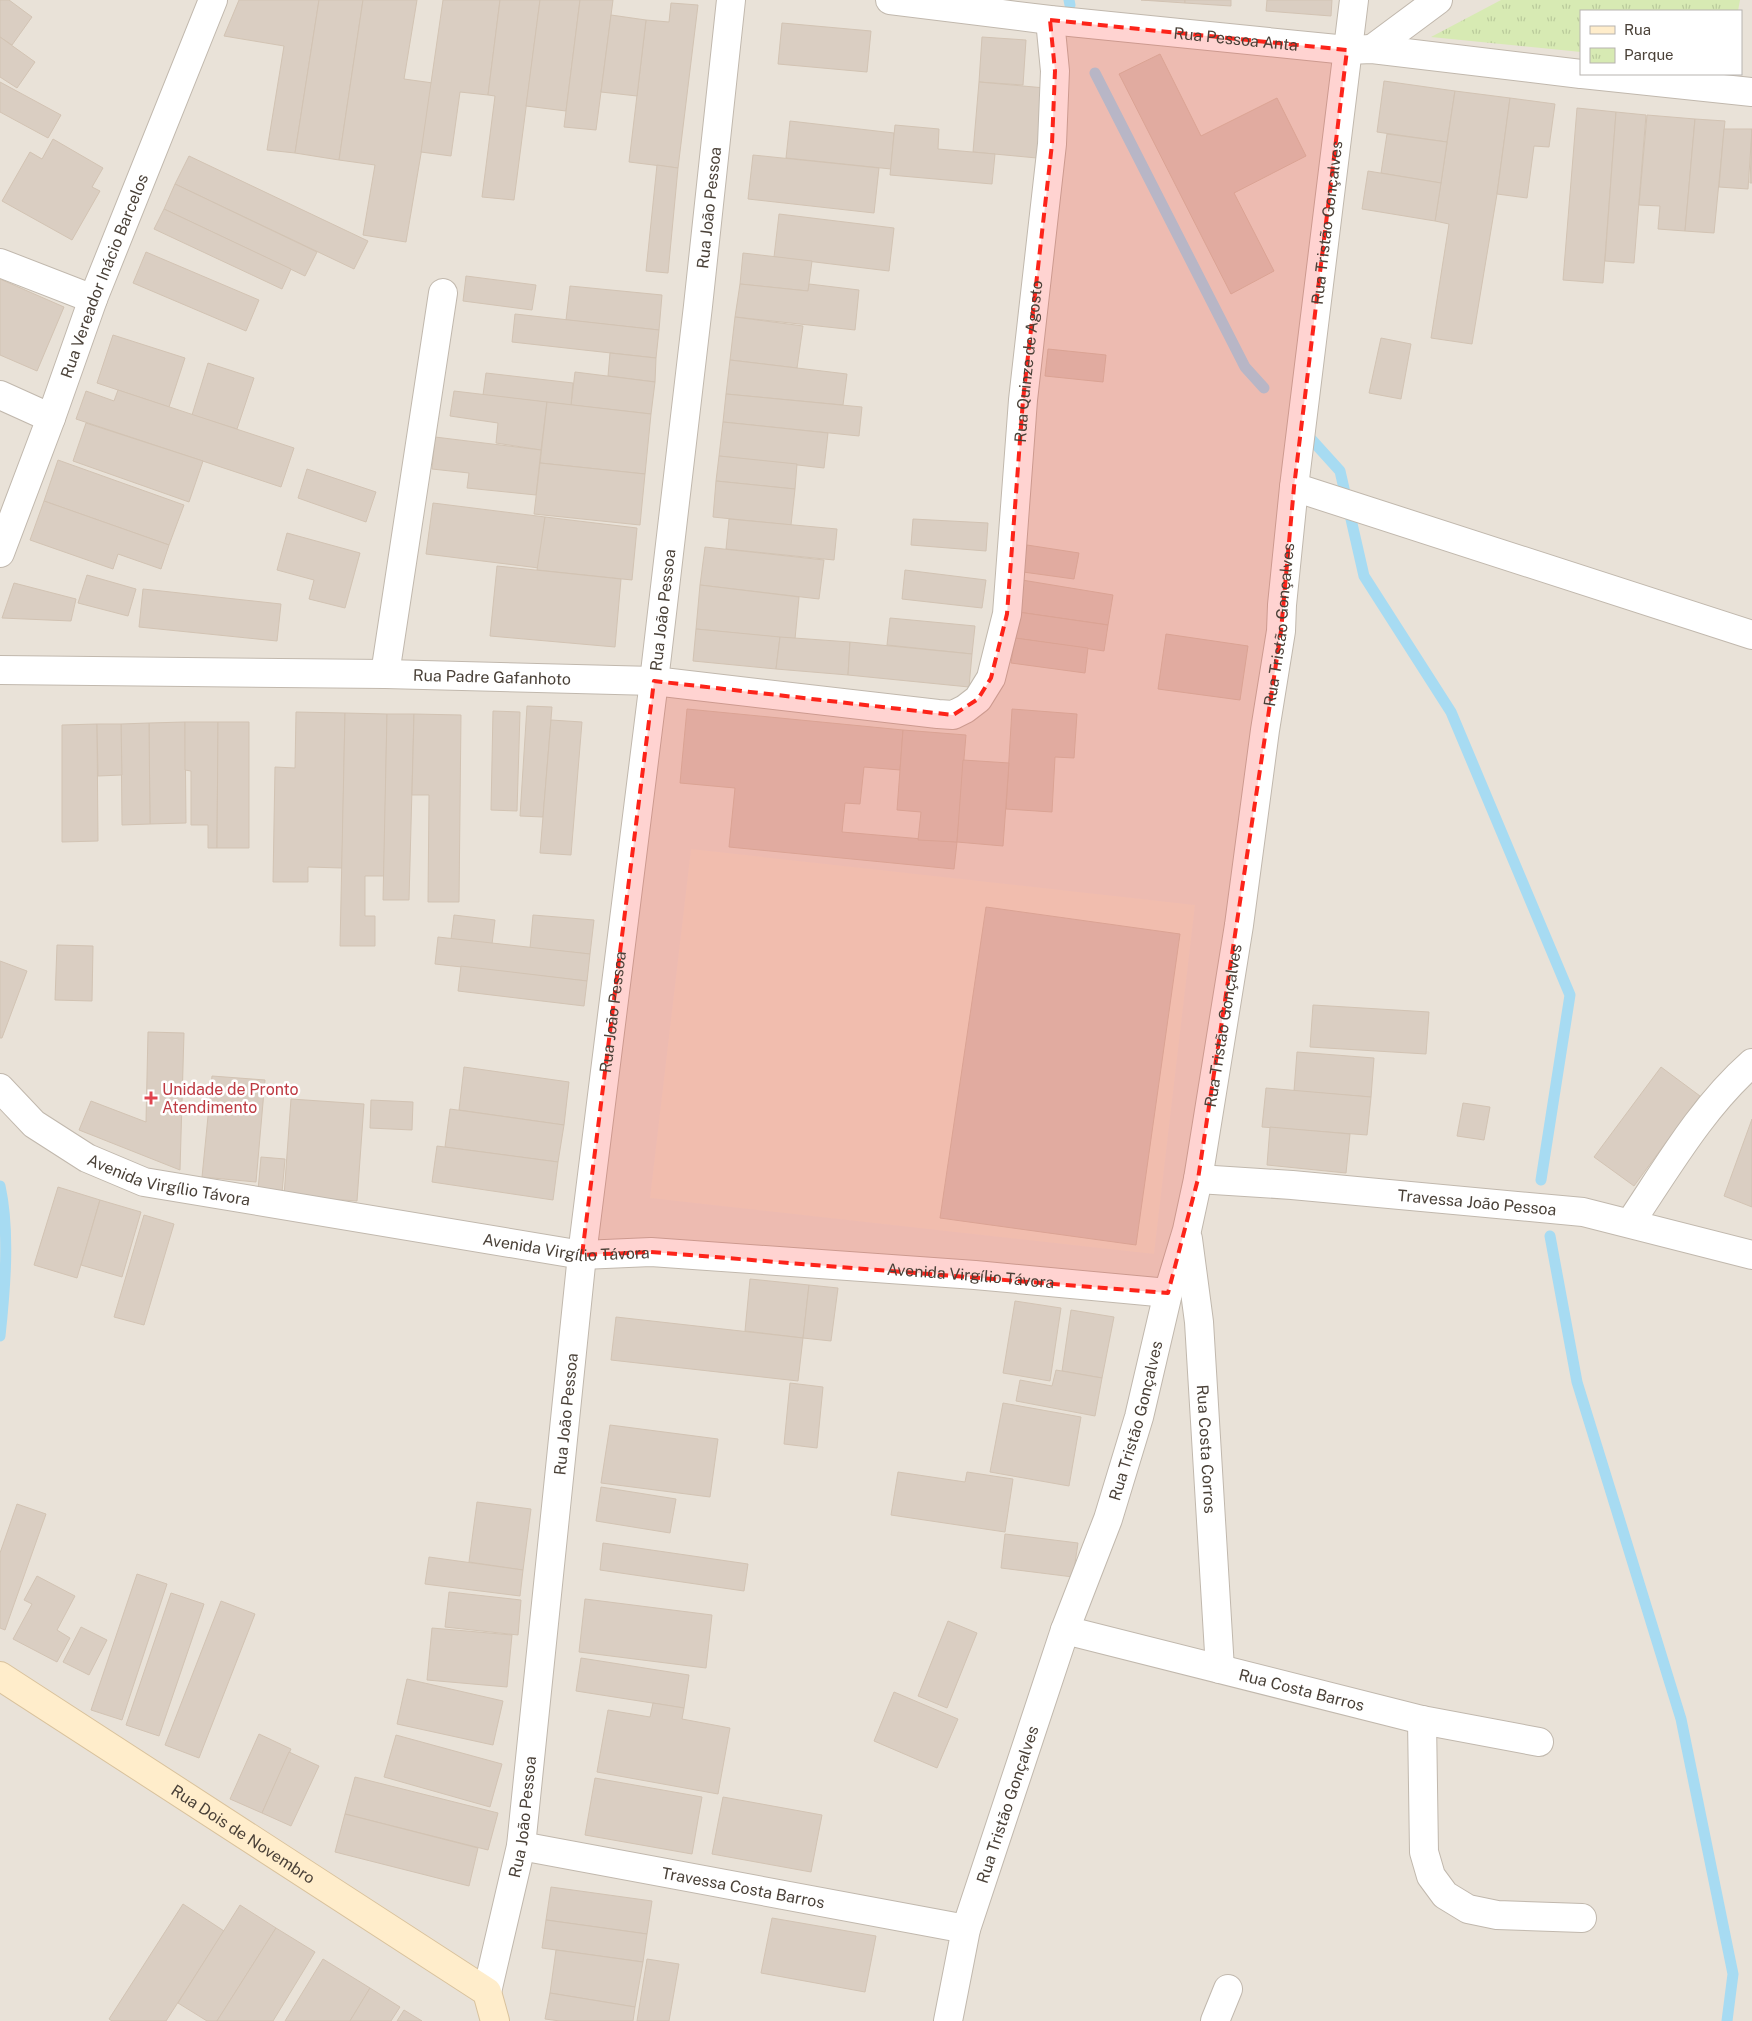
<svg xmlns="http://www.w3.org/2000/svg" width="1752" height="2021" font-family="'Public Sans',sans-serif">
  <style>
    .residential { fill: #e9e2d8; fill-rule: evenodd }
    .education { fill: #eee4d4 }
    .park { fill: url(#park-tufts) }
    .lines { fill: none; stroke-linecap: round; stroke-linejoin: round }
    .stream { stroke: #a7dbf2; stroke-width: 11 }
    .building { fill: #dacec2; stroke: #d2c3b3 }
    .street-casing { stroke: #c1b8ad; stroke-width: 30 }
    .secondary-casing { stroke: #d9c29c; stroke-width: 30 }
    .street { stroke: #fff; stroke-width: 28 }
    .secondary { stroke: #ffedcb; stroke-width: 28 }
    .marked { fill: #fd241a; fill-opacity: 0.2; stroke: #fd241a; stroke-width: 4; stroke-dasharray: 10 6; stroke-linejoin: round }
    .health-dot { fill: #e0444e; stroke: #fff; stroke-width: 2 }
    .labels { text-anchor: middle; stroke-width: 5; stroke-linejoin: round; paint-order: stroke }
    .street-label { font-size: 16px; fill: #4a4138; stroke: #fff }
    .health-label { font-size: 16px; fill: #be3a42; stroke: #fff; text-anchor: start }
  </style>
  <defs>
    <pattern id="park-tufts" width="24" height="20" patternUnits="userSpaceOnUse" patternTransform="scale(1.25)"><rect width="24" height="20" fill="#d7eab3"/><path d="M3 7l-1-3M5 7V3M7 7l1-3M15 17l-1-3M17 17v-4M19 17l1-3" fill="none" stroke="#baca9b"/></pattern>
  </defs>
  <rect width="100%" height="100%" fill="#f5f1ea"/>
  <path class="residential" d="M0,0H1752V2021H0ZM1581,11H1741V74H1581Z"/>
  <polygon class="education" points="691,849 1195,905 1154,1254 650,1198"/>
  <polygon class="park" points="1501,0 1740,0 1738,11 1581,11 1581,52 1431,37"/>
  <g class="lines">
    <g class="stream">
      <polyline points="1069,0 1070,5"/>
      <polyline points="1095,73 1245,367 1264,388"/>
      <polyline points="1311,439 1340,471 1364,576 1451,712 1570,995 1541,1180"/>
      <path d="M0,1186C10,1232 5,1289 0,1336"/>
      <polyline points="1550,1236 1577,1382 1681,1719 1733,1974 1727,2021"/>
    </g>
  </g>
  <g class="building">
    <polygon points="0,0 9,0 32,17 12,45 0,37"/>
    <polygon points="239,0 319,0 295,153 267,150 284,46 224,36"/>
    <polygon points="319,0 363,0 339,160 295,153"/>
    <polygon points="363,0 417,0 404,79 433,83 406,242 363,235 375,165 339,160"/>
    <polygon points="443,0 500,0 488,95 460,92 451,156 421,152"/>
    <polygon points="500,0 540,0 514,200 482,197 495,96 488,95"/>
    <polygon points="540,0 580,0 566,111 526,106"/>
    <polygon points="580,0 613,0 596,130 564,127"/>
    <polygon points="1141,0 1185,0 1185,3"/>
    <polygon points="1185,0 1231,0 1231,6 1185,3"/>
    <polygon points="1267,0 1332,0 1331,16 1266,11"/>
    <polygon points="671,3 698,5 678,168 629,162 646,20 669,22"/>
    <polygon points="611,15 646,20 637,96 601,92"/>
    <polygon points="782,23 871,31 867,72 778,64"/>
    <polygon points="0,37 35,62 17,88 0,77"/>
    <polygon points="982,37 1026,40 1023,85 979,82"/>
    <polygon points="1160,54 1201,136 1277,98 1306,156 1234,193 1274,271 1231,294 1119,74"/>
    <polygon points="1384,81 1455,91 1447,142 1377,132"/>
    <polygon points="0,82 61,115 48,138 0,112"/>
    <polygon points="979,82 1045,88 1037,158 973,152"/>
    <polygon points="1455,91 1510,98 1497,194 1472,344 1431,338 1449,224 1435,221"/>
    <polygon points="1510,98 1555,104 1549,147 1534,146 1527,198 1497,194"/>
    <polygon points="1577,108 1616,112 1603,283 1563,280"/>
    <polygon points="1616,112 1646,115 1634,263 1605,261"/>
    <polygon points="1647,115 1695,119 1685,231 1658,229 1660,206 1639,205"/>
    <polygon points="1695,119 1725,121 1714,233 1685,231"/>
    <polygon points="790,121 894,133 891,169 786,158"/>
    <polygon points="895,125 939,129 938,149 995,154 992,184 890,175"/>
    <polygon points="1724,129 1752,129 1748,189 1719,187"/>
    <polygon points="1752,129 1752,183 1750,183"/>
    <polygon points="1387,134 1447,142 1441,183 1381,173"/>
    <polygon points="53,139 103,168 92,187 100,191 72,240 2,201 30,152 42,159"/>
    <polygon points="753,155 879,168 874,213 748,199"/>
    <polygon points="189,156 368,241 354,269 175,184"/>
    <polygon points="657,165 678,168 668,273 646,271"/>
    <polygon points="1368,171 1441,183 1435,221 1362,209"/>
    <polygon points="175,184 317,252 305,276 164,209"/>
    <polygon points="164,209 291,269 282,289 154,229"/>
    <polygon points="779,214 894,228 889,271 774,257"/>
    <polygon points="146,252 259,300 246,331 133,283"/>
    <polygon points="743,253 812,261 808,291 740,284"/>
    <polygon points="466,276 536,285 532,310 463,301"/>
    <polygon points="0,279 64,307 37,371 0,355"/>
    <polygon points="740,284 808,291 809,284 859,290 855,330 735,317"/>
    <polygon points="570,286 662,295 659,330 566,320"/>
    <polygon points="515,314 659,330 656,358 512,342"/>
    <polygon points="735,317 803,326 797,368 730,360"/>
    <polygon points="113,335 185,358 169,407 97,383"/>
    <polygon points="1381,338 1411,344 1401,399 1369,393"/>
    <polygon points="1048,349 1106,355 1103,382 1045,376"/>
    <polygon points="610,353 656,358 655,382 608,376"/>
    <polygon points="730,360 847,374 843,405 726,394"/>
    <polygon points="208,363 254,378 237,429 192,415"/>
    <polygon points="575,372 655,382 651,414 571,405"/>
    <polygon points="486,373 573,383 571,405 483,395"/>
    <polygon points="118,390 294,448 281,487 76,419 86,391 114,401"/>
    <polygon points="454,391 547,402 541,450 496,443 498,423 450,416"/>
    <polygon points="726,394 862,407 859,436 723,422"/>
    <polygon points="547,402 651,414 645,474 540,463"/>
    <polygon points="723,422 828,433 824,468 719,456"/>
    <polygon points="86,423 203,461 189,502 73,461"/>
    <polygon points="435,437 541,450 536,495 467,488 469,473 432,469"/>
    <polygon points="719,456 797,464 795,489 716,481"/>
    <polygon points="58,460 184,505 169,545 44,501"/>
    <polygon points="540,463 645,474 640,525 534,514"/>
    <polygon points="307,469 376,492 366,522 298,498"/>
    <polygon points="716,481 795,489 791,525 713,517"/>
    <polygon points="44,501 169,545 161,569 118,554 113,569 30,540"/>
    <polygon points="433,503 545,517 539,568 426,554"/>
    <polygon points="545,517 637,528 632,580 537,570"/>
    <polygon points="729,519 837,529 834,560 726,549"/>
    <polygon points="913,519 988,523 986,551 911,545"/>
    <polygon points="287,533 360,553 345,608 309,599 314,580 277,570"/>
    <polygon points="1027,545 1079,553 1074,579 1023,572"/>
    <polygon points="705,547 824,560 819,599 700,585"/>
    <polygon points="497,566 621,579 615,647 490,636"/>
    <polygon points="905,570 986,580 982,608 902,599"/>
    <polygon points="87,575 136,589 128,616 78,603"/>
    <polygon points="1022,580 1113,595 1108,625 1018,612"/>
    <polygon points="14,583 76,599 71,621 2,618"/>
    <polygon points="700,585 799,597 795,639 696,629"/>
    <polygon points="143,589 281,604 277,641 139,627"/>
    <polygon points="1018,612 1108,625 1104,651 1015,638"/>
    <polygon points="890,618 975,626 972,654 887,645"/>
    <polygon points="696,629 780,637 776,669 693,661"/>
    <polygon points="1166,634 1248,646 1240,700 1158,689"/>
    <polygon points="780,637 850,642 848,675 776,669"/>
    <polygon points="1015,638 1088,648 1085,673 1011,663"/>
    <polygon points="850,642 972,654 969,687 848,675"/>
    <polygon points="527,706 552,707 543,817 520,816"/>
    <polygon points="687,709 903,730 900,770 864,767 860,804 845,803 842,832 957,842 954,869 729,847 735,788 680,783"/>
    <polygon points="1012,709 1077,714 1074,758 1055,757 1052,812 1006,809"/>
    <polygon points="493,711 520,712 517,811 491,810"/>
    <polygon points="296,712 345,713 342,868 308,867 308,882 273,882 275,767 295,768"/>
    <polygon points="345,713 387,714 384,876 365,876 365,916 375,916 375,946 340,946"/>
    <polygon points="387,714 414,714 409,900 383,900"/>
    <polygon points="414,714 461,715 459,902 428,902 429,795 412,795"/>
    <polygon points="551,720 582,722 571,855 540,853"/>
    <polygon points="185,722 186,823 150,824 149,723"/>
    <polygon points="185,722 218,722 217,848 208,848 208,825 191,825 191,771 185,770"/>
    <polygon points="218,722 249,722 249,848 217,848"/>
    <polygon points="149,723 150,824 122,825 121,724"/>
    <polygon points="97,724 98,841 62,842 62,725"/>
    <polygon points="97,724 121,724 122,775 98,776"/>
    <polygon points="903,730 966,735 957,842 918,840 921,812 897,810"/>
    <polygon points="963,760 1009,763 1003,846 957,842"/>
    <polygon points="986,907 1180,934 1136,1245 940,1218"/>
    <polygon points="454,915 495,920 492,944 451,939"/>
    <polygon points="533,915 594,920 590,954 530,948"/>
    <polygon points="438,937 590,954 587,981 435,964"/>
    <polygon points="57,945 93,946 92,1001 55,1000"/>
    <polygon points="0,961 27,971 2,1038 0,1038"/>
    <polygon points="461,966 587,981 584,1006 458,991"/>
    <polygon points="1313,1005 1429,1012 1426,1054 1310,1047"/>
    <polygon points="148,1032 184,1033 180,1170 79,1130 91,1101 146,1122"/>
    <polygon points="1297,1052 1374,1058 1371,1097 1294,1091"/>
    <polygon points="464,1067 569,1082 564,1125 459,1110"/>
    <polygon points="1661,1067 1700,1096 1634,1186 1594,1157"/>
    <polygon points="212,1076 265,1080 256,1182 202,1177"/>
    <polygon points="1266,1088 1371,1097 1367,1135 1262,1127"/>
    <polygon points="291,1099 364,1104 357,1201 284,1196"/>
    <polygon points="371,1100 413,1102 412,1130 370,1128"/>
    <polygon points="1463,1103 1490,1107 1484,1140 1457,1136"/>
    <polygon points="450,1109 564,1125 558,1162 445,1147"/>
    <polygon points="1752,1119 1752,1207 1724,1196"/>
    <polygon points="1270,1127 1350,1134 1346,1173 1267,1165"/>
    <polygon points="437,1146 558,1162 553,1200 432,1182"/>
    <polygon points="261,1157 285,1159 282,1193 258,1190"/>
    <polygon points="58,1187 100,1200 77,1278 34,1265"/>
    <polygon points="100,1200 141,1212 122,1277 81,1265"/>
    <polygon points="144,1215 174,1224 144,1325 114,1317"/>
    <polygon points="750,1279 809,1285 803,1338 745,1331"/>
    <polygon points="809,1285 838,1288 831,1341 803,1338"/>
    <polygon points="1015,1301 1061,1308 1050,1381 1003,1373"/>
    <polygon points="1071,1310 1114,1317 1102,1378 1062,1371"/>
    <polygon points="616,1317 803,1338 798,1381 611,1360"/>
    <polygon points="1056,1370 1102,1378 1095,1416 1016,1401 1020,1380 1052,1386"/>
    <polygon points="790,1383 823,1387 817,1448 784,1444"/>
    <polygon points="1003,1403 1081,1417 1069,1486 990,1472"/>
    <polygon points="610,1425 718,1439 710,1497 601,1483"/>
    <polygon points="898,1472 965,1482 967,1472 1013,1479 1005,1532 891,1515"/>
    <polygon points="601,1487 676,1499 670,1533 596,1521"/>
    <polygon points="477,1502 531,1509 523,1570 469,1562"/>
    <polygon points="17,1504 46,1514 5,1630 0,1628 0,1553"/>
    <polygon points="1005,1534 1078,1543 1073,1577 1001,1568"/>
    <polygon points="603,1543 748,1564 744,1591 600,1570"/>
    <polygon points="429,1557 523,1570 520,1596 425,1584"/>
    <polygon points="137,1574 167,1584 122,1720 91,1710"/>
    <polygon points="37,1576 75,1596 57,1630 70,1638 57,1662 13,1639 32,1604 24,1600"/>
    <polygon points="449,1592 521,1600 518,1635 445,1627"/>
    <polygon points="171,1593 204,1604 159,1736 126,1725"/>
    <polygon points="585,1599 712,1615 706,1668 579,1652"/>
    <polygon points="221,1601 255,1614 199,1758 165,1745"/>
    <polygon points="948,1621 977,1633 947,1708 918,1696"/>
    <polygon points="81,1627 107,1640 89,1675 63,1662"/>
    <polygon points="432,1628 512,1635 507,1687 427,1680"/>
    <polygon points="581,1658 689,1675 684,1708 576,1691"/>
    <polygon points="407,1679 503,1701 493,1745 397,1724"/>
    <polygon points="894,1692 958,1719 937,1768 874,1741"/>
    <polygon points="653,1703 684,1708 682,1719 730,1728 718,1794 597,1772 608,1710 650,1717"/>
    <polygon points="259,1734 291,1749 262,1813 230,1799"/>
    <polygon points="396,1735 502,1764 490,1807 384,1777"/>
    <polygon points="289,1752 319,1766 291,1826 262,1813"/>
    <polygon points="355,1777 498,1813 488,1850 345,1814"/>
    <polygon points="595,1778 702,1797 692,1854 585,1835"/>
    <polygon points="723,1797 822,1815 811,1872 712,1854"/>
    <polygon points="345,1814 478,1848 469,1886 335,1852"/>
    <polygon points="551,1887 652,1901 647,1934 546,1920"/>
    <polygon points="183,1904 224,1931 166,2021 112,2021 109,2019"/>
    <polygon points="240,1905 276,1928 217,2021 207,2021 178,2003"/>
    <polygon points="772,1918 876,1936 865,1992 761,1973"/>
    <polygon points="546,1920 647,1934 643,1962 542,1948"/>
    <polygon points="276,1928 315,1952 273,2021 217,2021"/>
    <polygon points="556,1950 643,1962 635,2007 550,1993"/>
    <polygon points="323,1959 370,1988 350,2021 285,2021"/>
    <polygon points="647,1959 679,1964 669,2021 637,2021"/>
    <polygon points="370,1988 400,2007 391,2021 350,2021"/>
    <polygon points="550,1993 635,2007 633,2021 560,2021 545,2019"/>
    <polygon points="404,2010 422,2021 397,2021"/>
  </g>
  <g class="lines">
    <g class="street-casing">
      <g id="street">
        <path id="s1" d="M890,0L1050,20L1347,50L1372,49L1581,74"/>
        <polyline points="1372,49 1438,0"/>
        <polyline points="1582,74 1752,92"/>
        <polyline points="0,263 93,299"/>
        <polyline points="0,395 51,418"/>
        <polyline points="1294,487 1752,635"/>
        <path id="s2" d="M0,553L51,418L93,299L213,0"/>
        <path id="s3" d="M0,670L385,674L654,681L938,714L953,715L965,709L978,699L991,678L1007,614L1023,400L1052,144L1055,71L1050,20"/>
        <polyline points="385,674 443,293"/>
        <path id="s4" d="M0,1088L34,1124L87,1158L144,1182L582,1255L651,1252L975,1275L1168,1293"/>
        <path id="s5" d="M1198,1179L1292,1185L1583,1212L1752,1255"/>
        <path d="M1630,1223C1667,1168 1702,1107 1752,1063"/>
        <path id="s6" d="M1188,1239L1199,1322L1220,1669"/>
        <path id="s7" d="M1065,1630L1422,1720L1539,1742"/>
        <polyline points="1422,1720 1424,1852 1431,1876 1445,1895 1468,1909 1497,1915 1582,1918"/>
        <path id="s8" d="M521,1846L966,1929"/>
        <path id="s9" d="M487,1992L521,1846L582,1255L654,681L698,306L731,0"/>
        <path id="s10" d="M948,2021L966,1929L1065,1630L1108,1519L1139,1417L1168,1293L1187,1230L1198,1179L1239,925L1265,730L1281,631L1282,605L1294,487L1354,0"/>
        <polyline points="1215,2021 1228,1989"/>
      </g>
    </g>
    <g class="secondary-casing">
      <g id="secondary">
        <path id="s11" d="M0,1676L487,1992L495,2021"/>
      </g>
    </g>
    <use href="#street" class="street"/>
    <use href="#secondary" class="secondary"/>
  </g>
  <path class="marked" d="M1050,20L1347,50L1294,487L1281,631L1198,1179L1168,1293L651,1252L582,1255L654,681L953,715L978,699L991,678L1007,614L1023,400L1052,144L1055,71Z"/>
  <path class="health-dot" d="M148.5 1090.5h5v5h5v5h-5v5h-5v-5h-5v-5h5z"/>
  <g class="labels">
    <g class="street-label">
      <text dy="6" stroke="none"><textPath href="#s1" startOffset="348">Rua Pessoa Anta</textPath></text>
      <text dy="6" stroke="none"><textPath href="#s9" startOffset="1799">Rua João Pessoa</textPath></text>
      <text dy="6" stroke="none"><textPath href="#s10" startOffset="1845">Rua Tristão Gonçalves</textPath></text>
      <text dy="6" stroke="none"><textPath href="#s2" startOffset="296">Rua Vereador Inácio Barcelos</textPath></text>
      <text dy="6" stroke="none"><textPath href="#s3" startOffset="1329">Rua Quinze de Agosto</textPath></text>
      <text dy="6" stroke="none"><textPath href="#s9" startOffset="1394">Rua João Pessoa</textPath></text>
      <text dy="6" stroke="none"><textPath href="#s10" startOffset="1440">Rua Tristão Gonçalves</textPath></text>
      <text dy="6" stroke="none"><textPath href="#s3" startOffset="492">Rua Padre Gafanhoto</textPath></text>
      <text dy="6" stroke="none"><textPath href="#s9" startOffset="989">Rua João Pessoa</textPath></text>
      <text dy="6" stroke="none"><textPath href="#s10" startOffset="1035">Rua Tristão Gonçalves</textPath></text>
      <text dy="6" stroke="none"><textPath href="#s4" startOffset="198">Avenida Virgílio Távora</textPath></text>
      <text dy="6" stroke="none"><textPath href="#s5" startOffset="280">Travessa João Pessoa</textPath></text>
      <text dy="6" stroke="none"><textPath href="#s4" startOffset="602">Avenida Virgílio Távora</textPath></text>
      <text dy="6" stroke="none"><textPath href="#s4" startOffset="1008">Avenida Virgílio Távora</textPath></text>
      <text dy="6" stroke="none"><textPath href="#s9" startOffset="584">Rua João Pessoa</textPath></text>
      <text dy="6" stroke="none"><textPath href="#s10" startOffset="630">Rua Tristão Gonçalves</textPath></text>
      <text dy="6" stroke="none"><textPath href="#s6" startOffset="211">Rua Costa Corros</textPath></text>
      <text dy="6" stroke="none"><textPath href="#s7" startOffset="244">Rua Costa Barros</textPath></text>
      <text dy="6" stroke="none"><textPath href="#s10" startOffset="225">Rua Tristão Gonçalves</textPath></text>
      <text dy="6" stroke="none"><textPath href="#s9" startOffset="179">Rua João Pessoa</textPath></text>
      <text dy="6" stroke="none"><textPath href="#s11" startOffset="290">Rua Dois de Novembro</textPath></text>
      <text dy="6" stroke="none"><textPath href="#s8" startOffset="226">Travessa Costa Barros</textPath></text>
    </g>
    <g class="health-label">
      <text x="162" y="1095">Unidade de Pronto<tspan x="162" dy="18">Atendimento</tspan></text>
    </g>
  </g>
  <rect x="1580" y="10" width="162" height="65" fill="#ffffff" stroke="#b7b3af"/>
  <rect x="1590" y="26" width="25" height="8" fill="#ffedcb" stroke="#b7b3af"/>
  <text x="1624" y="35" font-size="15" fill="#4a4138">Rua</text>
  <rect x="1590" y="48" width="25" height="15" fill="url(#park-tufts)" stroke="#b7b3af"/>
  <text x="1624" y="60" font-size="15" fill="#4a4138">Parque</text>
</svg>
